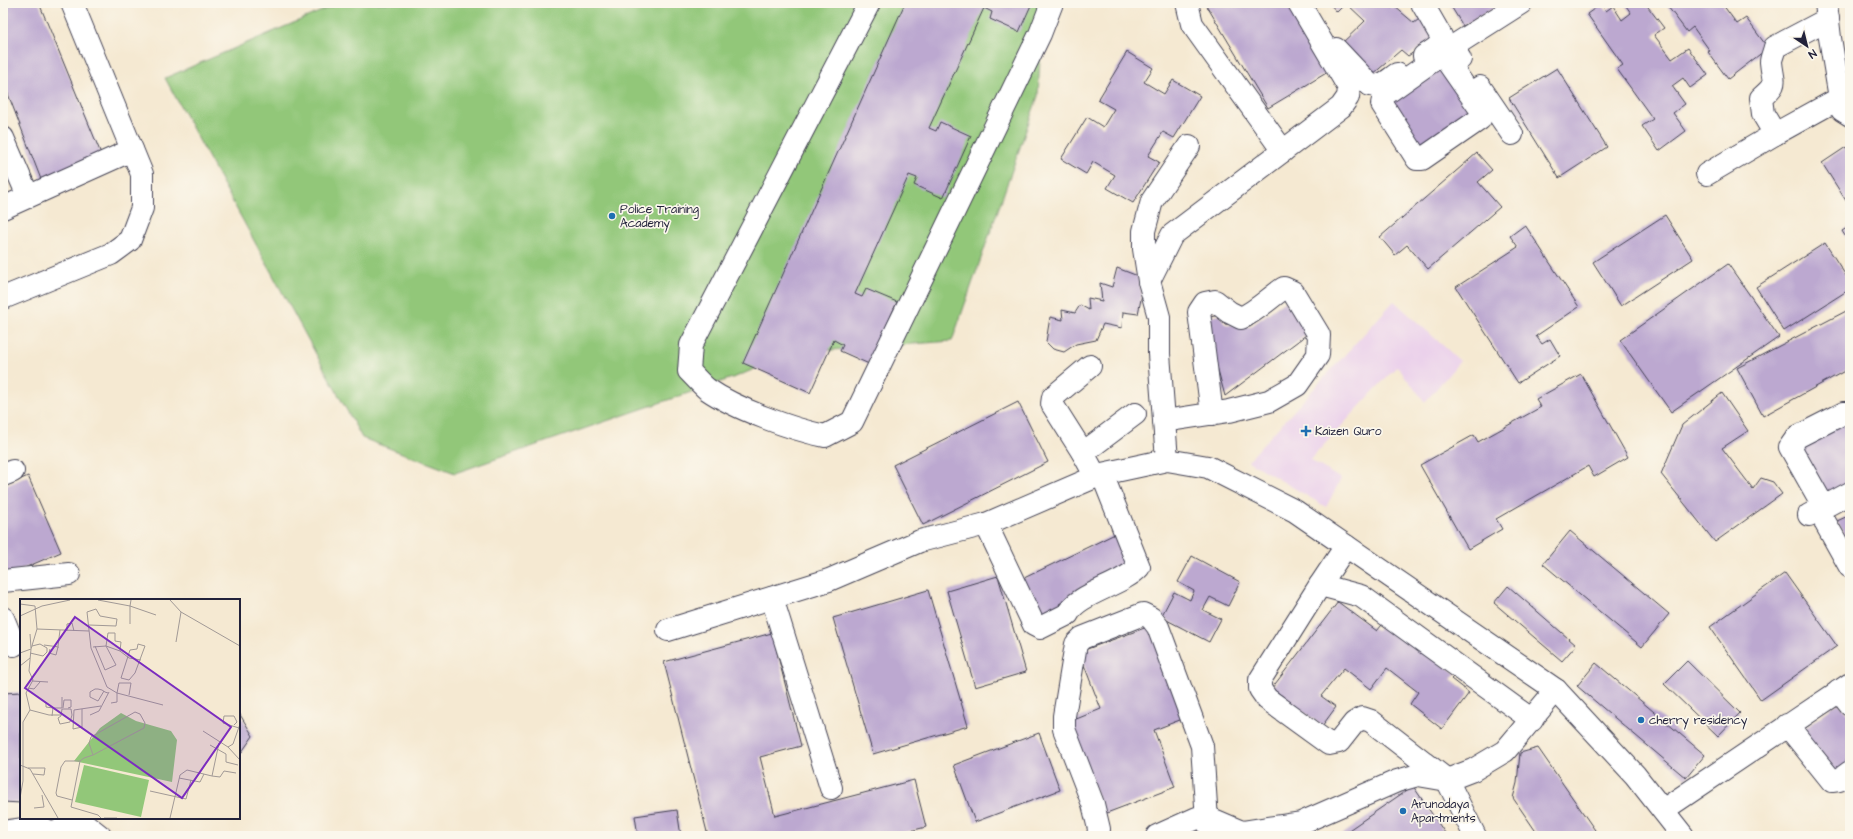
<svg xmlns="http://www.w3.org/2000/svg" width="1853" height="839" font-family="'Architects Daughter',sans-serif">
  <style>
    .built { fill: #ebd1eb }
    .green { fill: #92c779; stroke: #5a745a }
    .building { fill: #bca8d0 }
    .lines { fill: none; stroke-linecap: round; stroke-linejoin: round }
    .minor-casing { stroke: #424052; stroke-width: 24 }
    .minor { stroke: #fff; stroke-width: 22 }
    .poi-dot { fill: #1f6fb2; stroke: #fbf7ec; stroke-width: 1.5 }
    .labels { text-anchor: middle; stroke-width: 3.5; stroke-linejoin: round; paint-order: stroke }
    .poi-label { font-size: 12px; fill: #22223b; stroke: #fbf7ec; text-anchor: start }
    .inset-road { fill: none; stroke: #a19996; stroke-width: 1 }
    .view { fill: #7b2cbf; fill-opacity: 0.15; stroke: #7b2cbf; stroke-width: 2 }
    .inset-edge { fill: none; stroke: #22223b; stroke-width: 2 }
  </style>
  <rect width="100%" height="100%" fill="#fbf7ec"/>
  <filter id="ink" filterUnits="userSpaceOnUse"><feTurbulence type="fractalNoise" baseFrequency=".025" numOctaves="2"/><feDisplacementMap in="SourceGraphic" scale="8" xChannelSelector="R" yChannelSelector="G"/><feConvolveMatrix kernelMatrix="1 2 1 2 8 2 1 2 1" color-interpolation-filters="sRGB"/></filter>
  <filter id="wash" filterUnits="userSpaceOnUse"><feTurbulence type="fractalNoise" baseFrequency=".012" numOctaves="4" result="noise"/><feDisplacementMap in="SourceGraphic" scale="16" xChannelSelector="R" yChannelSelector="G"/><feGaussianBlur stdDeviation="0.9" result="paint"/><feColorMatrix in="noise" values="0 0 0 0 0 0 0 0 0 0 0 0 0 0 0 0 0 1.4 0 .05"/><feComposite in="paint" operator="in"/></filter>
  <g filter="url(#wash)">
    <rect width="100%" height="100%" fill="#f5e9d2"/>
    <polygon class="built" points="1394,301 1460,361 1425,402 1397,366 1310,460 1341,479 1326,507 1248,461"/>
    <polygon class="green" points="340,3 1043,3 1038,96 952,341 792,353 738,376 455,473 362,438 165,78"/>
    <g id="blocks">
      <g class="building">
        <polygon points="7,3 39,3 104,161 42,182 3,81 3,4"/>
        <polygon points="905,3 1032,3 1019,32 990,19 992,12 984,8 929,128 936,131 940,122 971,136 943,198 914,185 917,178 909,175 855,294 862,297 866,289 897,302 869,364 840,351 843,345 834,340 810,393 743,363"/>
        <polygon points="1205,3 1287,3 1328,72 1268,108"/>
        <polygon points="1329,3 1346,3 1337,12"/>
        <polygon points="1346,3 1388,3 1391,8 1394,6 1414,23 1423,16 1438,36 1408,56 1401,50 1372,75 1338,47 1365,21"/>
        <polygon points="1449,3 1503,3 1463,26"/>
        <polygon points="1624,3 1645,3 1664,28 1654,35 1672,59 1688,48 1708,75 1690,88 1683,78 1672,86 1685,104 1673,113 1686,131 1659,151 1642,126 1653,119 1617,69 1623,65 1587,14 1601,4 1606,11 1613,6 1622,20 1631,13"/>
        <polygon points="1665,3 1726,3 1723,5 1737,24 1746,18 1768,48 1728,79 1708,52 1710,51 1693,27 1687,32"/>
        <polygon points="1127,52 1153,68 1144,82 1164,94 1173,80 1200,96 1174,138 1163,132 1148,156 1159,162 1133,203 1107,188 1115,175 1093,162 1086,174 1061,159 1087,117 1103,127 1114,109 1098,100"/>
        <polygon points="1444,63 1477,112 1420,151 1387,101"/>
        <polygon points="1557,68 1607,147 1559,178 1509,98"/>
        <polygon points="1846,147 1850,153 1850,207 1822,163"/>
        <polygon points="1477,153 1492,170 1478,182 1500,207 1428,269 1407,245 1395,255 1380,237"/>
        <polygon points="1665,215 1693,259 1621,306 1593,262"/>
        <polygon points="1525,225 1579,307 1536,336 1542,344 1550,339 1560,356 1518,383 1456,287 1518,247 1510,236"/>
        <polygon points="1850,226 1850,244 1842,231"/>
        <polygon points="1825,243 1850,282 1850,289 1784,331 1756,287"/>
        <polygon points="1728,264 1779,337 1671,412 1620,340"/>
        <polygon points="1117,268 1138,276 1142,294 1138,314 1123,312 1122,328 1103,324 1096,340 1076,344 1064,352 1053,349 1046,342 1050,317 1063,320 1062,310 1075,313 1080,305 1089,310 1088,298 1102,301 1100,283 1112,287"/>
        <polygon points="1285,301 1310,332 1225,396 1204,318 1220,315 1225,324 1250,327"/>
        <polygon points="1850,309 1850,368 1763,416 1737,368"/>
        <polygon points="1581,374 1628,457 1594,477 1588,466 1496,519 1502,529 1468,549 1420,465 1474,435 1478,442 1541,407 1536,399"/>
        <polygon points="1722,393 1748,431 1722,448 1753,489 1761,478 1773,482 1782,494 1715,542 1661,474 1682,425"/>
        <polygon points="1018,402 1048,462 923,525 893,465"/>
        <polygon points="1846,419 1850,426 1850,487 1824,500 1795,444"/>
        <polygon points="28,476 61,552 6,576 3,569 3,487"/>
        <polygon points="1850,515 1850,547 1837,521"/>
        <polygon points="1570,531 1669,614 1642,647 1543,564"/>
        <polygon points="1117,533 1133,567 1059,604 1063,612 1039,623 1020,580"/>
        <polygon points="1192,556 1240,582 1228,606 1210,597 1203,610 1221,619 1209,642 1161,617 1174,592 1190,600 1194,591 1178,582"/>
        <polygon points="1785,573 1837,646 1761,700 1710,627"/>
        <polygon points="998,576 1026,672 975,687 947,591"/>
        <polygon points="1508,586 1576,645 1562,661 1494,603"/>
        <polygon points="928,590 968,726 873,754 833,618"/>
        <polygon points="1338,602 1377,631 1386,620 1456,674 1451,679 1469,693 1442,729 1410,704 1418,692 1387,668 1371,689 1344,668 1321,696 1336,707 1322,726 1272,688"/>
        <polygon points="1150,626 1185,718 1154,730 1175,787 1104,814 1069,722 1101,709 1079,652"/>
        <polygon points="772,633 801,746 760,757 775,816 914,780 926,827 890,836 708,836 664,662"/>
        <polygon points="1687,661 1740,713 1718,736 1664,684"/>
        <polygon points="1596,663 1705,755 1686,778 1577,686"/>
        <polygon points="21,692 21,803 3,802 3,693"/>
        <polygon points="1838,703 1850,717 1850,764 1835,776 1799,733"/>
        <polygon points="239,713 253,736 239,756"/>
        <polygon points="1039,733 1060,790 975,822 954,765"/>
        <polygon points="1538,748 1599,836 1536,836 1537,833 1513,798 1517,783 1520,753"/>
        <polygon points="1413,786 1447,836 1340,836"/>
        <polygon points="677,810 681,836 638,836 635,816"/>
      </g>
    </g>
  </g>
  <g filter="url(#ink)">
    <use href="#blocks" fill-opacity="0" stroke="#424052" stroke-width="1"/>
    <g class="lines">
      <g class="minor-casing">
        <g id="minor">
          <path d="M869,3L691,345L689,371C695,377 701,384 707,389C736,409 791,429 825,436L852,422L1040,34L1052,3"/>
          <polyline points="1187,3 1192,24 1283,151"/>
          <path d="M1422,3L1441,36C1442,47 1433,50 1424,56"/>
          <polyline points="1826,3 1830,38 1842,110 1850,115"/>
          <path d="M1336,49L1370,85C1381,88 1388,80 1397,74"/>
          <polyline points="1442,54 1481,110 1480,119 1422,159 1417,159 1382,104 1384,95 1452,47"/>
          <polyline points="1460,59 1452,47 1521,3"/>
          <polyline points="1480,87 1512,134"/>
          <path d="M1775,134L1763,114L1761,98C1779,82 1773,84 1771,62C1771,58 1774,52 1775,47L1828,19"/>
          <polyline points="3,138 28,196"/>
          <polyline points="1707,174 1775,134 1840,98"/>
          <polyline points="3,208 132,150"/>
          <polyline points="1149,281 1172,235 1341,107 1348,97 1349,88 1299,3"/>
          <polyline points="3,298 111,254 130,240 142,208 142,174 72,3"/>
          <polyline points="1090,366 1053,397 1052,404 1083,453 1096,477"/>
          <path d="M1164,421L1229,411L1269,401L1297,385L1318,355L1319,335L1293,292L1284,288C1269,298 1257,311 1241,318L1229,312L1215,301L1205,303L1199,312L1212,414"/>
          <polyline points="1083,453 1135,414"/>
          <polyline points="1167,460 1159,354 1159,317 1149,281 1144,249 1144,231 1152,201 1189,146"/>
          <polyline points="3,475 13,471"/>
          <polyline points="1824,507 1790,447 1797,437 1844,413 1850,413"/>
          <polyline points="1809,515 1850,493"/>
          <path d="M986,524L1034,625L1040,628L1068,614C1076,594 1123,585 1139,567L1102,474"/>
          <polyline points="1826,524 1850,567"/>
          <polyline points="3,581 69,574"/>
          <polyline points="1320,585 1346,546"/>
          <polyline points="772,598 831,788"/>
          <polyline points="3,618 14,645"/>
          <polyline points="668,630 829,580 920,541 986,524 1102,474 1167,460 1208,467 1295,511 1556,690 1635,775 1683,836"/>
          <polyline points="1839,691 1850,705"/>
          <polyline points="1787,725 1832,781 1839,780 1850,772"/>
          <polyline points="1663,810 1850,684"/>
          <polyline points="3,832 38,827 51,832 86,825 100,836"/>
          <polyline points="1098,836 1099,829 1093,804 1064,729 1064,716 1076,644 1082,638 1143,614 1151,618 1158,627 1202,746 1207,820 1213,836"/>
          <polyline points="1157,836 1197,818 1214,820 1242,832 1301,823 1397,781 1418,775 1447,780 1473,770 1505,751 1556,690"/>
          <polyline points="1475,836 1447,780 1371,721 1362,718 1354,723 1339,742 1329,744 1267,699 1260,689 1260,680 1320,585 1361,596 1532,720"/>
        </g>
      </g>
      <use href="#minor" class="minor"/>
    </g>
  </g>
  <g class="poi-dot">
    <circle cx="612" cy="216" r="4"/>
    <path d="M1304 425h4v4h4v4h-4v4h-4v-4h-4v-4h4z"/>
    <circle cx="1641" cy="720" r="4"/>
    <circle cx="1403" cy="811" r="4"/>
  </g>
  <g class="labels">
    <g class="poi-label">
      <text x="620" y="213">Police Training<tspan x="620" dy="14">Academy</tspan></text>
      <text x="1315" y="435">Kaizen Quro</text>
      <text x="1649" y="724">cherry residency</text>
      <text x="1411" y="808">Arunodaya<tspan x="1411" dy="14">Apartments</tspan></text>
    </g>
  </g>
  <g transform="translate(20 599)">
    <rect width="220" height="220" fill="#f5e9d2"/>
    <path d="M101,114L116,122L151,132L157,141L152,183L54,162L80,129ZM64,166L129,181L121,218L55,203Z" fill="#92c779"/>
    <path class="inset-road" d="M78,1L110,7V25M111,1L110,7L136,16M150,1L161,13L220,47M0,5L15,7L17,30L11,50L0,54M0,17L22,7L50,1M69,26L96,27L97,20L80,17L76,10L67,13L71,49L87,88L97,94L143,106M17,30L69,32M47,32V25L52,24L54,32M10,35L11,49M156,43L161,13M118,45L125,47L115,74L109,81L101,79L110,51L117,50ZM24,46L39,48M38,47L40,31M75,47L85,71L96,66L86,47L88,34H95V42L101,43L100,52M73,48L86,47L100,52L109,59L121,61M30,50L29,54L36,56L38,48M10,54L23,57L27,53V49L20,45L12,47M0,67L10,59M12,82L28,83M8,89L14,90L20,83M84,92L78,102L70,98V93L75,90H78L82,91L85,93L88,94M97,94L99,84H111L109,96M26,103V108L33,109M91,104L97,103V94M43,109L44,101H51V108L48,109M42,110H51L52,116L50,123L40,125L38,119L41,117ZM62,110V128L53,130L54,111L81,107M10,111L29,116H41M70,116L79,112L89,93M32,117L33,109H42V98M214,126L217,123L214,117H204L203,124L219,129M183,132L208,148L213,145L220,125M190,146L206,155V163L218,166M208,148L220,161M73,156L69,144L71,138L115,113L120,115L125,124L124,129L73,156L64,159L60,162L51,208L78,216L81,219M0,166L10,170L38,219M8,169H25L24,176L13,175M192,177L200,178L204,172L216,174M159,179L180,183L184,175M130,192L166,200L171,181M0,199L3,182V123L10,111L6,94L13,81L9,72L11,50M52,201L37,197L36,194L41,168L45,162H60M14,209L24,208L22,196M84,219H97M150,219L160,176L167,171L192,177L199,144"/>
    <path class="view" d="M55,18L211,128L162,199L5,89Z"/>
    <rect width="220" height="220" class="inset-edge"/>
  </g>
  <rect width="1853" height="839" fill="none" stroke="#fbf7ec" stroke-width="16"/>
  <g transform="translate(1807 46) rotate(145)" stroke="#fbf7ec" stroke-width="3" paint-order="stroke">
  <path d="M0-3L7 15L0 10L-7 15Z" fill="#22223b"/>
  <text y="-6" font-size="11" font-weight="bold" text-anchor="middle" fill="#22223b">N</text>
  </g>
</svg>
